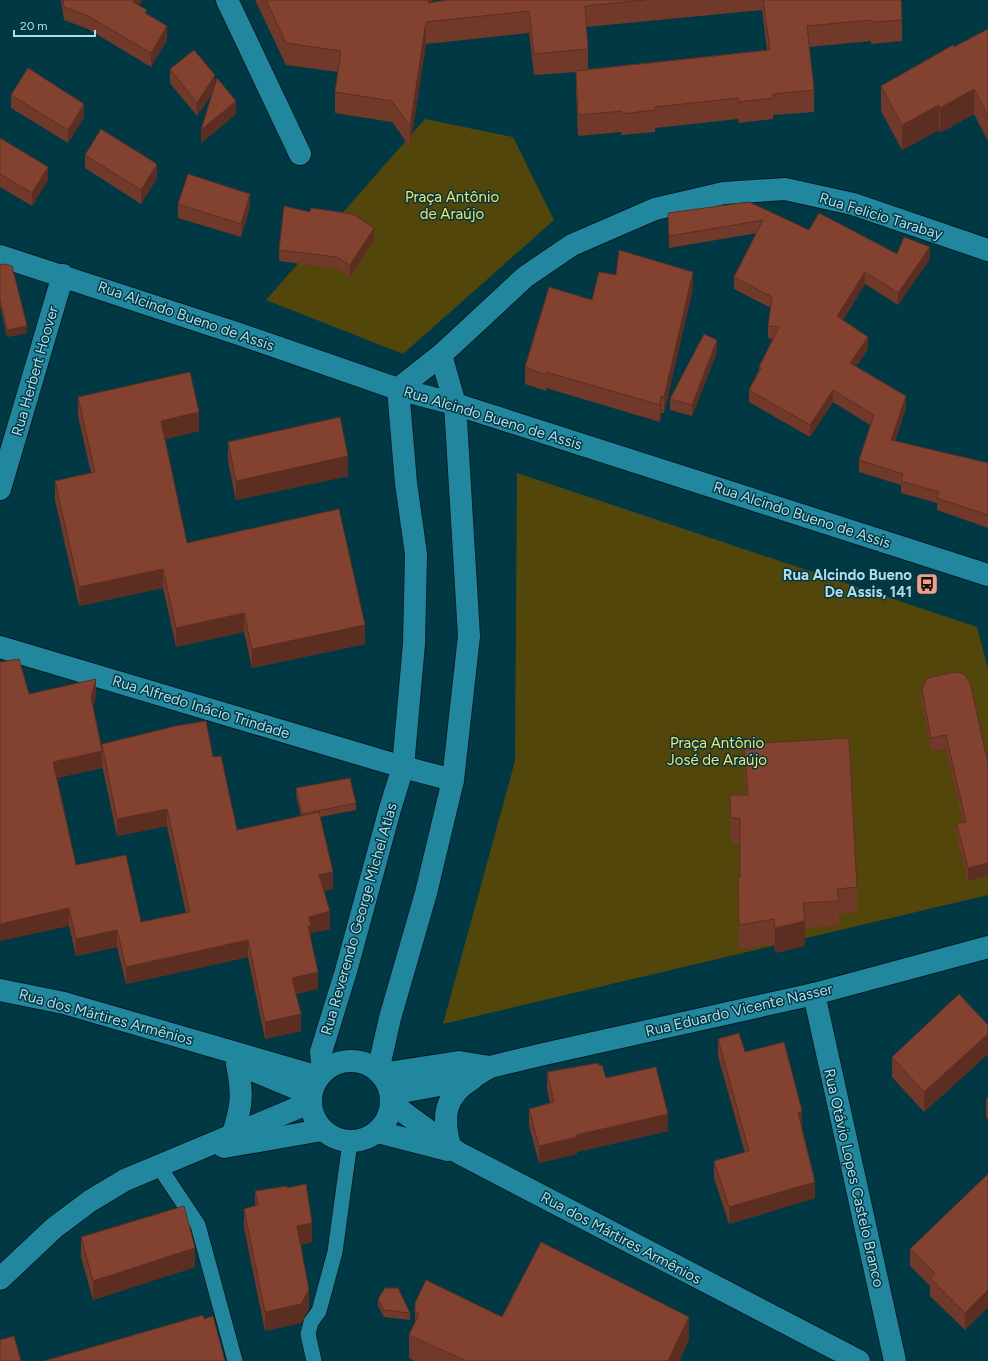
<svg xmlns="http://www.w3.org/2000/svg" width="988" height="1361" font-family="Figtree,sans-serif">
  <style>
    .green { fill: #52460b }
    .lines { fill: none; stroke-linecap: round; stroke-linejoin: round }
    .service-casing { stroke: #001d24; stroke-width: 17 }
    .minor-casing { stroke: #001d24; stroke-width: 24 }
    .tertiary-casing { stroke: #001d24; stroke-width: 24 }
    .service { stroke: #21879e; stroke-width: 15 }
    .minor { stroke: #21879e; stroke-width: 22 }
    .tertiary { stroke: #21879e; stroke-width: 22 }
    .wall { fill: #713929; fill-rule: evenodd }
    .shaded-wall { fill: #5c2e22 }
    .building { fill: #834230; stroke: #5c2e22 }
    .labels { text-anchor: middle; stroke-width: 3; stroke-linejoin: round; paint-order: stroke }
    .park-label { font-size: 15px; fill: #fbe066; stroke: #003843 }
    .street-label { font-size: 15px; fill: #b1dbe7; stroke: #003843 }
    .poi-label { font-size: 15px; font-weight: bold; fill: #b1dbe7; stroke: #003843; text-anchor: end }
  </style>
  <rect width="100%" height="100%" fill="#003843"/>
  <g class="green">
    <polygon points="425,119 513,137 554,220 403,354 266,300"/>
    <polygon points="517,473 977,627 988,669 988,895 443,1024 515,761"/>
  </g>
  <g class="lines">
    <g class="service-casing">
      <g id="service">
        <polyline points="158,1165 198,1225 235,1361"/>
        <polyline points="314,1361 308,1334 311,1322 319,1311 335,1252 350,1142"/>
      </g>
    </g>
    <g class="minor-casing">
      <g id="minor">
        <polyline points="227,0 300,154"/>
        <polyline points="0,256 239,334 398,389 455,404 988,575"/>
        <polyline points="0,489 63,275"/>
        <polyline points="0,647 403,767 453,780"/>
        <polyline points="0,990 64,1003 319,1077"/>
        <polyline points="814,994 895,1361"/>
        <polyline points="247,1068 310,1094"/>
        <polyline points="378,1071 390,1018 426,893 453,780 469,636 455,404 441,355"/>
        <polyline points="323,1072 321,1052 346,971 390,809 403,767 414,644 416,554 406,483 398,389 441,355 525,277 572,245 655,209 724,193 785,189 853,204 988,250"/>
        <polyline points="391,1103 459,1153 859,1361"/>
        <polyline points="378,1132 448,1150"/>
      </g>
    </g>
    <g class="tertiary-casing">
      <g id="tertiary">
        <circle cx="351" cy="1101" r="40"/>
        <polyline points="381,1074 459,1062 490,1067"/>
        <polyline points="391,1094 461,1081 477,1075 490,1067 544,1054 814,994 988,947"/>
        <path d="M233,1134C242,1105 243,1095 237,1064"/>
        <path d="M450,1146C442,1117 444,1096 472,1079"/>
        <polyline points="224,1147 322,1130"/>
        <polyline points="0,1279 54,1228 90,1201 125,1180 309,1103"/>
      </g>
    </g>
    <use href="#service" class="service"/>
    <use href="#minor" class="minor"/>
    <use href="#tertiary" class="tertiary"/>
  </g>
  <g class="wall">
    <polygon points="61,0 142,0 139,5 147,14 167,40 151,67 88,29 64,20"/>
    <path d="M255,0H433L432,3L448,0H901L902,20V41L871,44V41L809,47L814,90V112L773,115V119L739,123L738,119L655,128V132L621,135V132L578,136L576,92V72L534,75L529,33L426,44L410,147L392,122L335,113V92L338,72L286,65ZM762,10L767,50L588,69V49L586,27Z"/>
    <polygon points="988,29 988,141 974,114 940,133 939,130 902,150 881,111 881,86"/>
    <polygon points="170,69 215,85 236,114 201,143 213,92 197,116 170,83"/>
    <polygon points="11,95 84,117 68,143 11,108"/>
    <polygon points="0,138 48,180 32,206 0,187"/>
    <polygon points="85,155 157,178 141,204 85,168"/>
    <polygon points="749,202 809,230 897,254 930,259 898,305 865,284 843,320 868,349 856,366 906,408 895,441 988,463 988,528 937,510 937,503 901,493 901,485 859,472 859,460 870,425 833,402 810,437 749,402 749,390 759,370 759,367 773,339 768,338 768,326 771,308 734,289 734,277 757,233 669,248 668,213"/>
    <polygon points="178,204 250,207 241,237 178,218"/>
    <polygon points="374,240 350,277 337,269 279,261 279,250"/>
    <polygon points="0,265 27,333 7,337 0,305"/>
    <polygon points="616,275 693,288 664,413 661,413 660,422 546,388 546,391 525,384 525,367"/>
    <polygon points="717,352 692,416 670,410 670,399"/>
    <polygon points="78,397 199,431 165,439 187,543 365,644 252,668 244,632 176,647 163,588 79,606 55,500 55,481 91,473 78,416"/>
    <polygon points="228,442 348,476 236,500 228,461"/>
    <polygon points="922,689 988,764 988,876 968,881 957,837 957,824 963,822 946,749 931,751 922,703"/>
    <path d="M29,694L96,696L93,707L102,747V744L213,757L237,830L301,816L296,795V788L356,803V810L320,817L333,889L324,891L330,929L311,933V941L318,989L296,994L301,1031L265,1039L248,957L126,984L117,947L76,956L69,926ZM102,765L117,836L167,826L186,913L141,922L76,865L57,778L102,768Z"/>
    <polygon points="744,744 857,887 857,912 839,914 839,926 805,928 805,946 775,953 774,944 739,950 738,876 740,877 740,843 731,843 730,820 730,795 746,795 744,769"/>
    <polygon points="988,1025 988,1054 924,1112 892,1077 892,1057"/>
    <polygon points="718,1039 745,1052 802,1128 802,1129 815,1198 729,1224 714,1178 714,1161 745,1153 718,1056"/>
    <polygon points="547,1072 606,1078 668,1131 577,1152 577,1154 539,1163 529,1126 529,1109 550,1103 547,1089"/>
    <polygon points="988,1097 988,1119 986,1117 986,1099"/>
    <polygon points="988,1174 988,1307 965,1330 930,1296 930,1286 910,1266 910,1249"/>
    <polygon points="287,1188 312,1242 301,1245 309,1309 301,1323 265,1331 244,1228 244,1209 255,1206 255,1191"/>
    <polygon points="81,1237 195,1267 93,1300 81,1257"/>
    <polygon points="378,1299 410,1313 410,1320 384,1317 378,1306"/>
    <polygon points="415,1303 502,1317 689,1340 679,1361 415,1361 409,1358 409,1335 415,1323"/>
  </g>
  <g class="shaded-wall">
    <polygon points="134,0 142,0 133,15 133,2"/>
    <polygon points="429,0 433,0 429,22 428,3"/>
    <polygon points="426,22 426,44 410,147 410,126"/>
    <polygon points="167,26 167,40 151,67 151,53"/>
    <polygon points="215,75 215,88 197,116 197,103"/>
    <polygon points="974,89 974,114 940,133 940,108"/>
    <polygon points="236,101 236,114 201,143 201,130"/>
    <polygon points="84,104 84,117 68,143 68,130"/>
    <polygon points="939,105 939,130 902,150 902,125"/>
    <polygon points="157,164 157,178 141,204 141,190"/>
    <polygon points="48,167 48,180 32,206 32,193"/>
    <polygon points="250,194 250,207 241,237 241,224"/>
    <polygon points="374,228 374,240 350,277 350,265"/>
    <polygon points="930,247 930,259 898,305 898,293"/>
    <polygon points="693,272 693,288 664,413 664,397"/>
    <polygon points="865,272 865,284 837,328 837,316"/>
    <polygon points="27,326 27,333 7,337 7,330"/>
    <polygon points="868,337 868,349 850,375 850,363"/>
    <polygon points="717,340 717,352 692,416 692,405"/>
    <polygon points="833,390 833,402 810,437 810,425"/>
    <polygon points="661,396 661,413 660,422 660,405"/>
    <polygon points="906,396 906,408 891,452 891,440"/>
    <polygon points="199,412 199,431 161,440 161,421"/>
    <polygon points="348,456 348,476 236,500 236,481"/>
    <polygon points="163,569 163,588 79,606 79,587"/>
    <polygon points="244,613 244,632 176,647 176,628"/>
    <polygon points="365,625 365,644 252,668 252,649"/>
    <polygon points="96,679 96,696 91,714 91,697"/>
    <polygon points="102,751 102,768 53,779 53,762"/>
    <polygon points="167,809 167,826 117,836 117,819"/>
    <polygon points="988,863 988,876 968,881 968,868"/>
    <polygon points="333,872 333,889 319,892 319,875"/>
    <polygon points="69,908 69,926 0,941 0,924"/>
    <polygon points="330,911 330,929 311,933 311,943 308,926 309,917"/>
    <polygon points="805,921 805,946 775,953 775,928"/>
    <polygon points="117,930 117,947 76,956 76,939"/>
    <polygon points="248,940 248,957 126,984 126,967"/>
    <polygon points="318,972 318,989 292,995 292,978"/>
    <polygon points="301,1014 301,1031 265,1039 265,1022"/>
    <polygon points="988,1034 988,1054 924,1112 924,1092"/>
    <polygon points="802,1111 802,1128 798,1130 798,1113"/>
    <polygon points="668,1114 668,1131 577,1152 577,1154 539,1163 539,1146 576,1135"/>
    <polygon points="815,1182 815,1198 729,1224 729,1207"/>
    <polygon points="312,1223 312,1242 297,1246 297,1226"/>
    <polygon points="195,1248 195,1267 93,1300 93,1281"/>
    <polygon points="309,1290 309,1309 301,1323 265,1331 265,1312"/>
    <polygon points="988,1290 988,1307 965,1330 965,1313"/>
    <polygon points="689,1317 689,1340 679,1361 668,1361"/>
  </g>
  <g class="building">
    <polygon points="63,0 134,0 133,2 147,10 145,13 167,26 151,53 88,16 64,7"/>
    <polygon points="266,0 429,0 428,3 448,0 645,0 585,6 588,49 534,54 529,11 426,22 410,126 392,101 335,92 341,51 286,43"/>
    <polygon points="763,0 901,0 902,20 871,22 871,20 807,26 814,90 773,94 773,98 739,102 738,98 655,107 655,110 621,114 622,111 578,115 576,71 770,50"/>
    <polygon points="988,29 988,116 974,89 940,108 939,105 902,125 881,86 953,45 954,47"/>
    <polygon points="194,50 215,75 197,103 170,69"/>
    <polygon points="28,68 84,104 68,130 11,95"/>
    <polygon points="217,78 236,101 201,130"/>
    <polygon points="101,129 157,164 141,190 85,155"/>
    <polygon points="0,138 48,167 32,193 0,174"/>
    <polygon points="188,174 250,194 241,224 178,204"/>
    <polygon points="749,202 809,230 819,213 897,254 904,237 930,247 898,293 865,272 837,316 868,337 850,363 906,396 891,440 988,463 988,515 937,498 939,492 901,481 903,474 859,460 874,415 833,390 810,425 749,390 761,368 759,367 779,327 768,326 772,297 734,277 763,220 669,236 668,213"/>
    <polygon points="284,206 310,212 311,208 353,214 374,228 350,265 337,257 279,250"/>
    <polygon points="619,250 693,272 664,397 661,396 660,405 546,372 546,375 525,367 549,287 592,300 599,272 616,275"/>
    <polygon points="5,264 12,266 27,326 7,330 0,299 0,265"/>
    <polygon points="704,334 717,340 692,405 670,399"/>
    <polygon points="190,372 199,412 161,421 187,543 339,509 365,625 252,649 244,613 176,628 163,569 79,587 55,481 95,472 78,397"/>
    <polygon points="340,417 348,456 236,481 228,442"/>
    <polygon points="19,659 29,694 96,679 91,697 102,751 53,762 76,865 126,855 141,922 190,912 167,809 117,819 102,744 176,726 206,721 213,757 221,756 237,830 319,812 333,872 319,875 330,911 309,917 311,926 308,926 318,972 292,978 301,1014 265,1022 248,940 126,967 117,930 76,939 69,908 0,924 0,662"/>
    <polygon points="955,672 964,674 970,682 988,764 988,863 968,868 957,824 966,822 946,735 931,738 922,689 927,678"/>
    <polygon points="849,738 857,887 837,889 839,901 803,903 805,921 775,928 774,919 739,925 738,876 740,877 740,818 731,818 730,795 748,795 744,744"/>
    <polygon points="350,778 356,803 302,814 296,788"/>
    <polygon points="959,994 988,1025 988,1034 924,1092 892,1057"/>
    <polygon points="739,1033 745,1052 784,1042 802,1111 798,1113 815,1182 729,1207 714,1161 749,1151 718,1039"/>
    <polygon points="598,1063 600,1066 602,1065 606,1078 656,1067 668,1114 576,1135 577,1137 539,1146 529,1109 554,1102 547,1072"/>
    <polygon points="988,1174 988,1290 965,1313 930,1278 935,1273 910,1249"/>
    <polygon points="306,1184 312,1223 297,1226 309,1290 301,1304 265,1312 244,1209 258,1205 255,1191 287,1186 287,1188"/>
    <polygon points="184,1206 195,1248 93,1281 81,1237"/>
    <polygon points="541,1242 689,1317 668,1361 466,1361 409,1335 419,1314 415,1312 415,1303 426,1280 502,1317"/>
    <polygon points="385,1288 398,1288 410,1313 384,1310 378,1299"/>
    <polygon points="203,1315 204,1319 213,1316 225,1361 44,1361"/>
    <polygon points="14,1336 21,1361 0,1361 0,1340"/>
  </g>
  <defs>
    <g id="bus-square" transform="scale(1.15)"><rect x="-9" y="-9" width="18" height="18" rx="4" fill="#f49e86" stroke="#003843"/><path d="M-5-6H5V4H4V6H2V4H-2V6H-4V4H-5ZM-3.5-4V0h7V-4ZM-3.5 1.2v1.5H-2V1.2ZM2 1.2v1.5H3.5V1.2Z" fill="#111"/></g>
  </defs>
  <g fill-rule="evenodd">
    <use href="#bus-square" x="927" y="584"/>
  </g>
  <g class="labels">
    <g class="park-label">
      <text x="452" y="202">Praça Antônio<tspan x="452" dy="17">de Araújo</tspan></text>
      <text x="717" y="748">Praça Antônio<tspan x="717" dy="17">José de Araújo</tspan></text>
    </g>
    <g class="street-label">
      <text transform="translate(881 216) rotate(17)" y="5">Rua Felicio Tarabay</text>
      <text transform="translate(186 316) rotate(19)" y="5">Rua Alcindo Bueno de Assis</text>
      <text transform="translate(35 371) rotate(-74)" y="5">Rua Herbert Hoover</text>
      <text transform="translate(493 418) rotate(17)" y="5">Rua Alcindo Bueno de Assis</text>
      <text transform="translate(802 515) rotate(18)" y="5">Rua Alcindo Bueno de Assis</text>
      <text transform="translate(201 707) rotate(17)" y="5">Rua Alfredo Inácio Trindade</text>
      <text transform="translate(359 919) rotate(-74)" y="5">Rua Reverendo George Michel Atlas</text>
      <text transform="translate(739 1010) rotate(-13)" y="5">Rua Eduardo Vicente Nasser</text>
      <text transform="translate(106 1017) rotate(15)" y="5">Rua dos Mártires Armênios</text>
      <text transform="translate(854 1178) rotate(77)" y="5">Rua Otávio Lopes Castelo Branco</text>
      <text transform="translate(621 1238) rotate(28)" y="5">Rua dos Mártires Armênios</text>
    </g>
    <g class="poi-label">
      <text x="912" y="580">Rua Alcindo Bueno<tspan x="912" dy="17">De Assis, 141</tspan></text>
    </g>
  </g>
  <path d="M14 30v6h81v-6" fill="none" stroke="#b1dbe7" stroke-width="2"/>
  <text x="20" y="30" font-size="12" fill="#b1dbe7" stroke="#003843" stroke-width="3" paint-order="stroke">20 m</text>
</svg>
